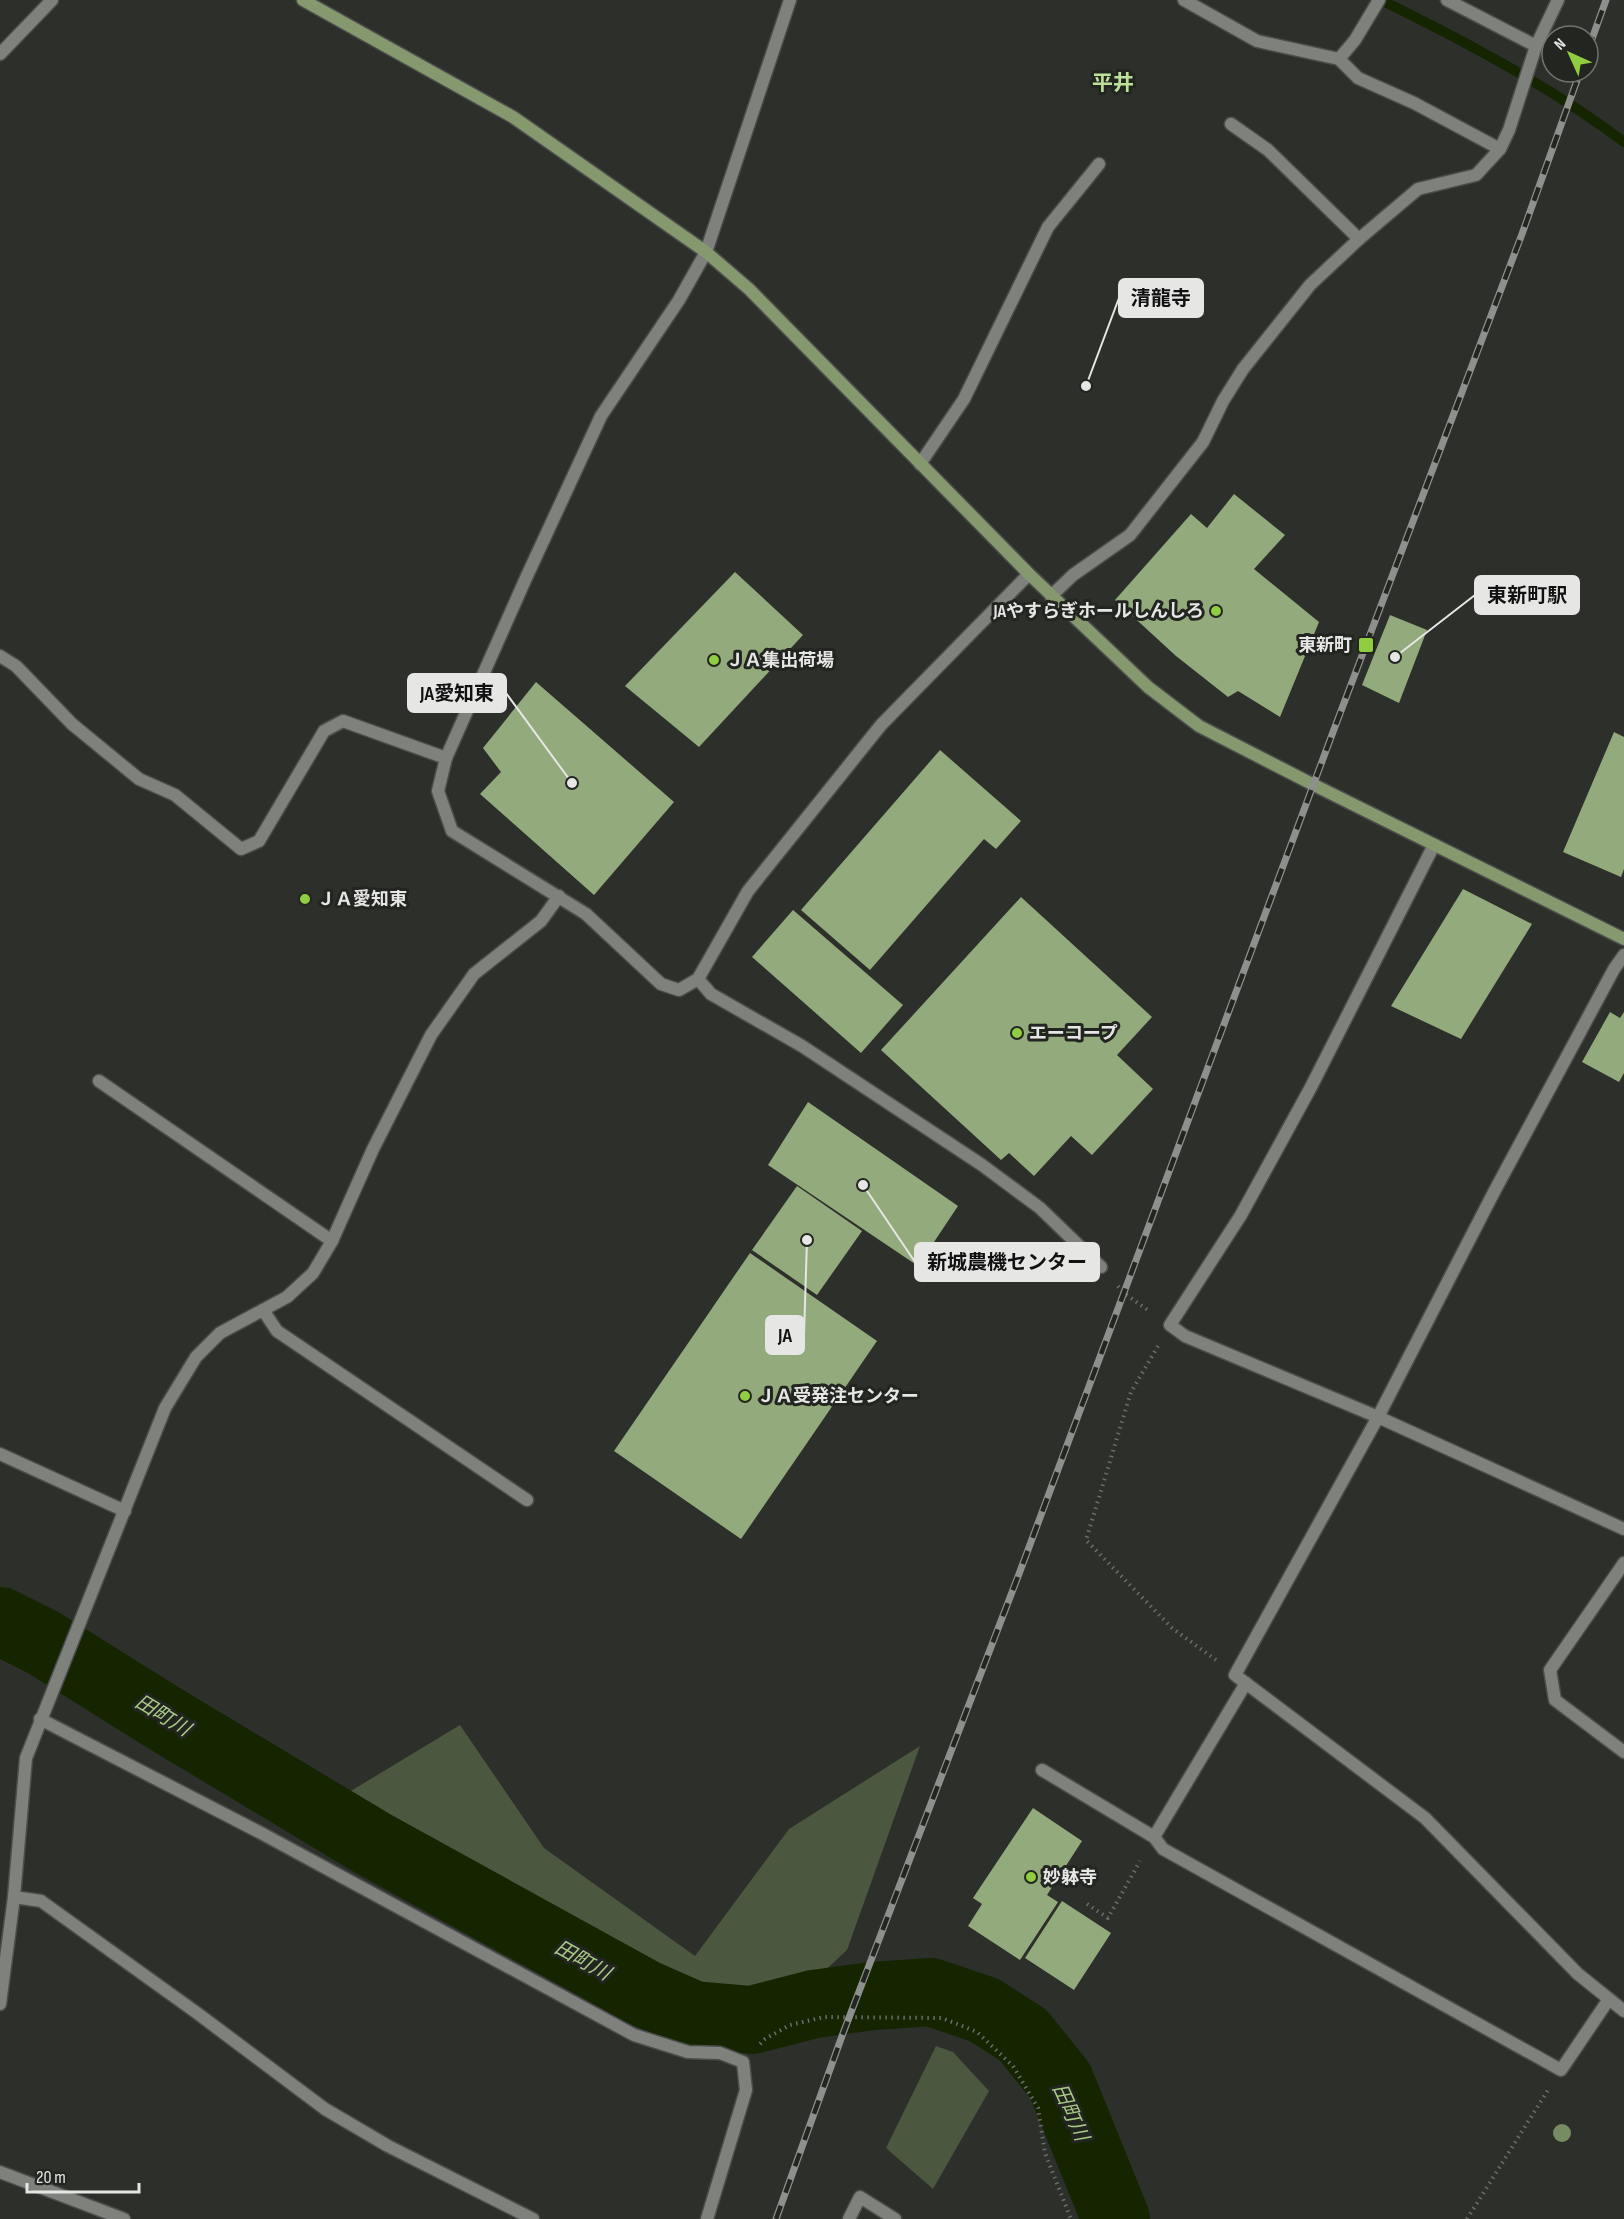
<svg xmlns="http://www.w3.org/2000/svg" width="1624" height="2219" font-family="'Sofia Sans Condensed','Noto Sans JP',sans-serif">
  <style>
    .green { fill: #4b573e }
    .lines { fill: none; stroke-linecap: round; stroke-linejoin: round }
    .stream { stroke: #142500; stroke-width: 10 }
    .river { stroke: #142500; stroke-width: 68 }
    .building { fill: #93aa7c }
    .lane-casing { stroke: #4b4d4a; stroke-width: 15 }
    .street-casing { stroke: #4b4d4a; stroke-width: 15 }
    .secondary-casing { stroke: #4b4d4a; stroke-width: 15 }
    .path { stroke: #6c6d6a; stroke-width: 4; stroke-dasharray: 1.5 4.5; stroke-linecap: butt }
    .lane { stroke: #7f817d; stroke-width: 12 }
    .street { stroke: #7f817d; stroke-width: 12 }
    .secondary { stroke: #86996e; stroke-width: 12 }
    .rail-casing { stroke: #8e908d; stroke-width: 7 }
    .rail { stroke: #232521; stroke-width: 4.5; stroke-dasharray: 14; stroke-linecap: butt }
    .tree { fill: #788c64 }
    .poi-dot { fill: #91cd40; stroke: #232521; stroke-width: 2 }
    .labels { text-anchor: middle; stroke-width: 6; stroke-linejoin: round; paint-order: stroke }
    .poi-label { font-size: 18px; font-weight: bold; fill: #e6e7e5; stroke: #232521; text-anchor: start }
    .water-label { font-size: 20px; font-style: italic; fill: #a9cb86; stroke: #232521 }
    .quarter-label { font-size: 21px; font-weight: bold; fill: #bcdf99; stroke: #232521 }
    .leader { fill: none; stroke: #e6e7e5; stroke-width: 2 }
    .callout-dot { fill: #e6e7e5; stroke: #232521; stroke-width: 2 }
    .callout { fill: #e6e7e5; stroke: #e6e7e5; stroke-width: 2 }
    .callout-label { font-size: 20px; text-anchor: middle; font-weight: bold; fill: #111 }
  </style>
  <rect width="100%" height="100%" fill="#2d2f2b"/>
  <g class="green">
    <polygon points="460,1725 544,1848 695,1956 789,1829 920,1746 847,1950 816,1979 751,2001 674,1977 336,1800"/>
    <polygon points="936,2046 953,2052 989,2091 933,2189 886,2148"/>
  </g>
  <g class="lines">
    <path class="stream" d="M1381,0C1466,42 1548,85 1624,142"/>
    <polyline class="river" points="0,1621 44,1643 167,1720 372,1843 644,1993 694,2015 752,2020 814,2004 873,1996 931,1992 984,2010 1023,2035 1060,2081 1116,2219"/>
  </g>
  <g class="building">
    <polygon points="1234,494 1285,535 1254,569 1319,622 1280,717 1238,691 1228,697 1176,656 1115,600 1191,514 1207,528"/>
    <polygon points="735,572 803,635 699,747 625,686"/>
    <polygon points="1390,615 1427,630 1399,703 1362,685"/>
    <polygon points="536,682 674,802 594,895 480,794 501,772 483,748"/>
    <polygon points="1614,732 1624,737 1624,869 1621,877 1563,852"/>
    <polygon points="940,750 1021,821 996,849 984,839 870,970 801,910"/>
    <polygon points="1463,889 1532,924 1461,1039 1391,1006"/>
    <polygon points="1021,897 1152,1017 1117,1055 1153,1089 1092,1155 1071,1136 1034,1176 1009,1153 1001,1160 881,1050"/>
    <polygon points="793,910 903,1005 861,1053 752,957"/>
    <polygon points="1610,1012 1620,1018 1624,1012 1624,1073 1619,1082 1582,1062"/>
    <polygon points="808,1102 958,1206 918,1266 768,1165"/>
    <polygon points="797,1186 862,1231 817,1295 752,1250"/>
    <polygon points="750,1253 877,1341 741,1539 614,1451"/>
    <polygon points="1033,1808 1082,1841 1047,1895 1058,1902 1020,1960 968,1926 982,1904 973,1898"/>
    <polygon points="1062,1901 1111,1933 1074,1990 1025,1958"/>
  </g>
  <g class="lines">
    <g class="lane-casing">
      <polyline id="lane" points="99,1081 332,1241"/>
    </g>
    <g class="street-casing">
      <g id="street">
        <polyline points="790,0 706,252 679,300 601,416 526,578 446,758 438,791 452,831 586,914 661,984 679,990 698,979 711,994 802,1046 982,1165 1040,1208 1101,1267"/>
        <polyline points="1184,0 1257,41 1339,59 1358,78 1414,103 1500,149"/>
        <polyline points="1447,0 1536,46"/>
        <polyline points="0,54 52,0"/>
        <polyline points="1339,59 1355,40 1379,0"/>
        <polyline points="1231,124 1268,150 1359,239"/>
        <polyline points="920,464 964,399 1048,227 1099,164"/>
        <polyline points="1051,596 1073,575 1130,535 1203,442 1223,401 1243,369 1310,285 1359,239 1418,189 1476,175 1500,149 1509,130 1536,46 1558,0"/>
        <polyline points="0,656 16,666 72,724 139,779 175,795 241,849 259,841 324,731 343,721 446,758"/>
        <polyline points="1434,845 1311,1087 1241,1215 1170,1325 1185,1336 1378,1417 1624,1529"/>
        <polyline points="1624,955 1614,969 1494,1192 1378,1417 1235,1675 1425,1818 1578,1974 1624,2011"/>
        <polyline points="698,979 748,891 881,725 1029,574"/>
        <polyline points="263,1310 277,1331 527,1500"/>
        <polyline points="0,1454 125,1511"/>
        <polyline points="1624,1563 1550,1670 1555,1700 1624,1752"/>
        <polyline points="1246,1683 1154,1837 1163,1849 1561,2070 1609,1999"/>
        <polyline points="40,1719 261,1833 634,2035 688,2052 720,2053 743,2062 746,2090 707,2219"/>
        <polyline points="1042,1770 1154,1837"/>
        <polyline points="14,1897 41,1901 197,2013 325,2109 388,2146 533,2219"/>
        <polyline points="0,2004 14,1897 26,1758 165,1408 196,1357 220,1333 287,1297 313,1273 332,1241 373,1149 431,1035 474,974 541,921 559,896"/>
        <polyline points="0,2172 124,2219"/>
        <polyline points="849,2219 860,2197 895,2219"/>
      </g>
    </g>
    <g class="secondary-casing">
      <polyline id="secondary" points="303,0 513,117 706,252 749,289 1029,574 1148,687 1199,726 1314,785 1624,939"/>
    </g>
    <g class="path">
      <polyline points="1118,1286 1124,1293 1149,1311"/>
      <polyline points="1158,1346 1131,1392 1086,1540 1172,1628 1216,1660"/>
      <polyline points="1087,1904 1108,1918 1140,1861"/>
      <polyline points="760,2044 765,2039 790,2025 824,2017 942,2018 977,2032 1013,2066 1038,2108 1045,2153 1071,2219"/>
      <polyline points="1467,2219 1548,2090"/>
    </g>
    <use href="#lane" class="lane"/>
    <use href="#street" class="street"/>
    <use href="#secondary" class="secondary"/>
    <g class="rail-casing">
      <g id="rail">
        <polyline points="1588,50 1606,0"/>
        <polyline points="776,2219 842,2036 1022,1566 1333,732 1522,234 1580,72"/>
      </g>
    </g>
    <use href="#rail" class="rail"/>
  </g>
  <circle class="tree" cx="1562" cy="2133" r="9"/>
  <g class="poi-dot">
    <circle cx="1216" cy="611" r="6"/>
    <rect x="1358" y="637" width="16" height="16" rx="3"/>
    <circle cx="714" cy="660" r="6"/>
    <circle cx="305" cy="899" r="6"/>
    <circle cx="1017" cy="1033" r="6"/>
    <circle cx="745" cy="1396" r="6"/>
    <circle cx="1031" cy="1877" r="6"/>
  </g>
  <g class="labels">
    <g class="poi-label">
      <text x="1204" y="617" text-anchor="end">JAやすらぎホールしんしろ</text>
      <text x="1352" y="651" text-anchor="end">東新町</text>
      <text x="726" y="666">ＪＡ集出荷場</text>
      <text x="317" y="905">ＪＡ愛知東</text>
      <text x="1029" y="1039">エーコープ</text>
      <text x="757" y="1402">ＪＡ受発注センター</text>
      <text x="1043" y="1883">妙躰寺</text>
    </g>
    <g class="water-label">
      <text transform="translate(163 1715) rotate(31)" y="7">田町川</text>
      <text transform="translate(583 1960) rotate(29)" y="7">田町川</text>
      <text transform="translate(1071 2112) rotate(66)" y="7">田町川</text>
    </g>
    <g class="quarter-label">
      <text x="1113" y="90">平井</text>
    </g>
  </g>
  <path class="leader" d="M1086 386L1119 298M1395 657L1475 595M572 783L506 693M863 1185L915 1262M807 1240L804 1335"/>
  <g class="callout-dot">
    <circle cx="1086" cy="386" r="6"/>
    <circle cx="1395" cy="657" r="6"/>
    <circle cx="572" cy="783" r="6"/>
    <circle cx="863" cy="1185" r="6"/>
    <circle cx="807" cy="1240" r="6"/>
  </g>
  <g class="callout">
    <rect x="1119" y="279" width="84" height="38" rx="6"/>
    <rect x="1475" y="576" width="104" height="38" rx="6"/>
    <rect x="408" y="674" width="98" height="38" rx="6"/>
    <rect x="915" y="1243" width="184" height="38" rx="6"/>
    <rect x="766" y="1316" width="38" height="38" rx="6"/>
  </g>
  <g class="callout-label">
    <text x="1161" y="305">清龍寺</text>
    <text x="1527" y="602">東新町駅</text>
    <text x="457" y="700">JA愛知東</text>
    <text x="1007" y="1269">新城農機センター</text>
    <text x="785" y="1342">JA</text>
  </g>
  <g transform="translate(1570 54) rotate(315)"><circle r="28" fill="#232521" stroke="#71736f" stroke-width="1.5"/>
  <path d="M0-4.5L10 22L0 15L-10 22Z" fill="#91cd40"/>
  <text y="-9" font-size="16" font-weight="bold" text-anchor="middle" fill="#e6e7e5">N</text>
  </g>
  <path d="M27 2183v9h112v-9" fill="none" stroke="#e6e7e5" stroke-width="3"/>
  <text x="36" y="2183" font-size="18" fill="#e6e7e5" stroke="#232521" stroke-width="4.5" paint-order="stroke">20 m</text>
</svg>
